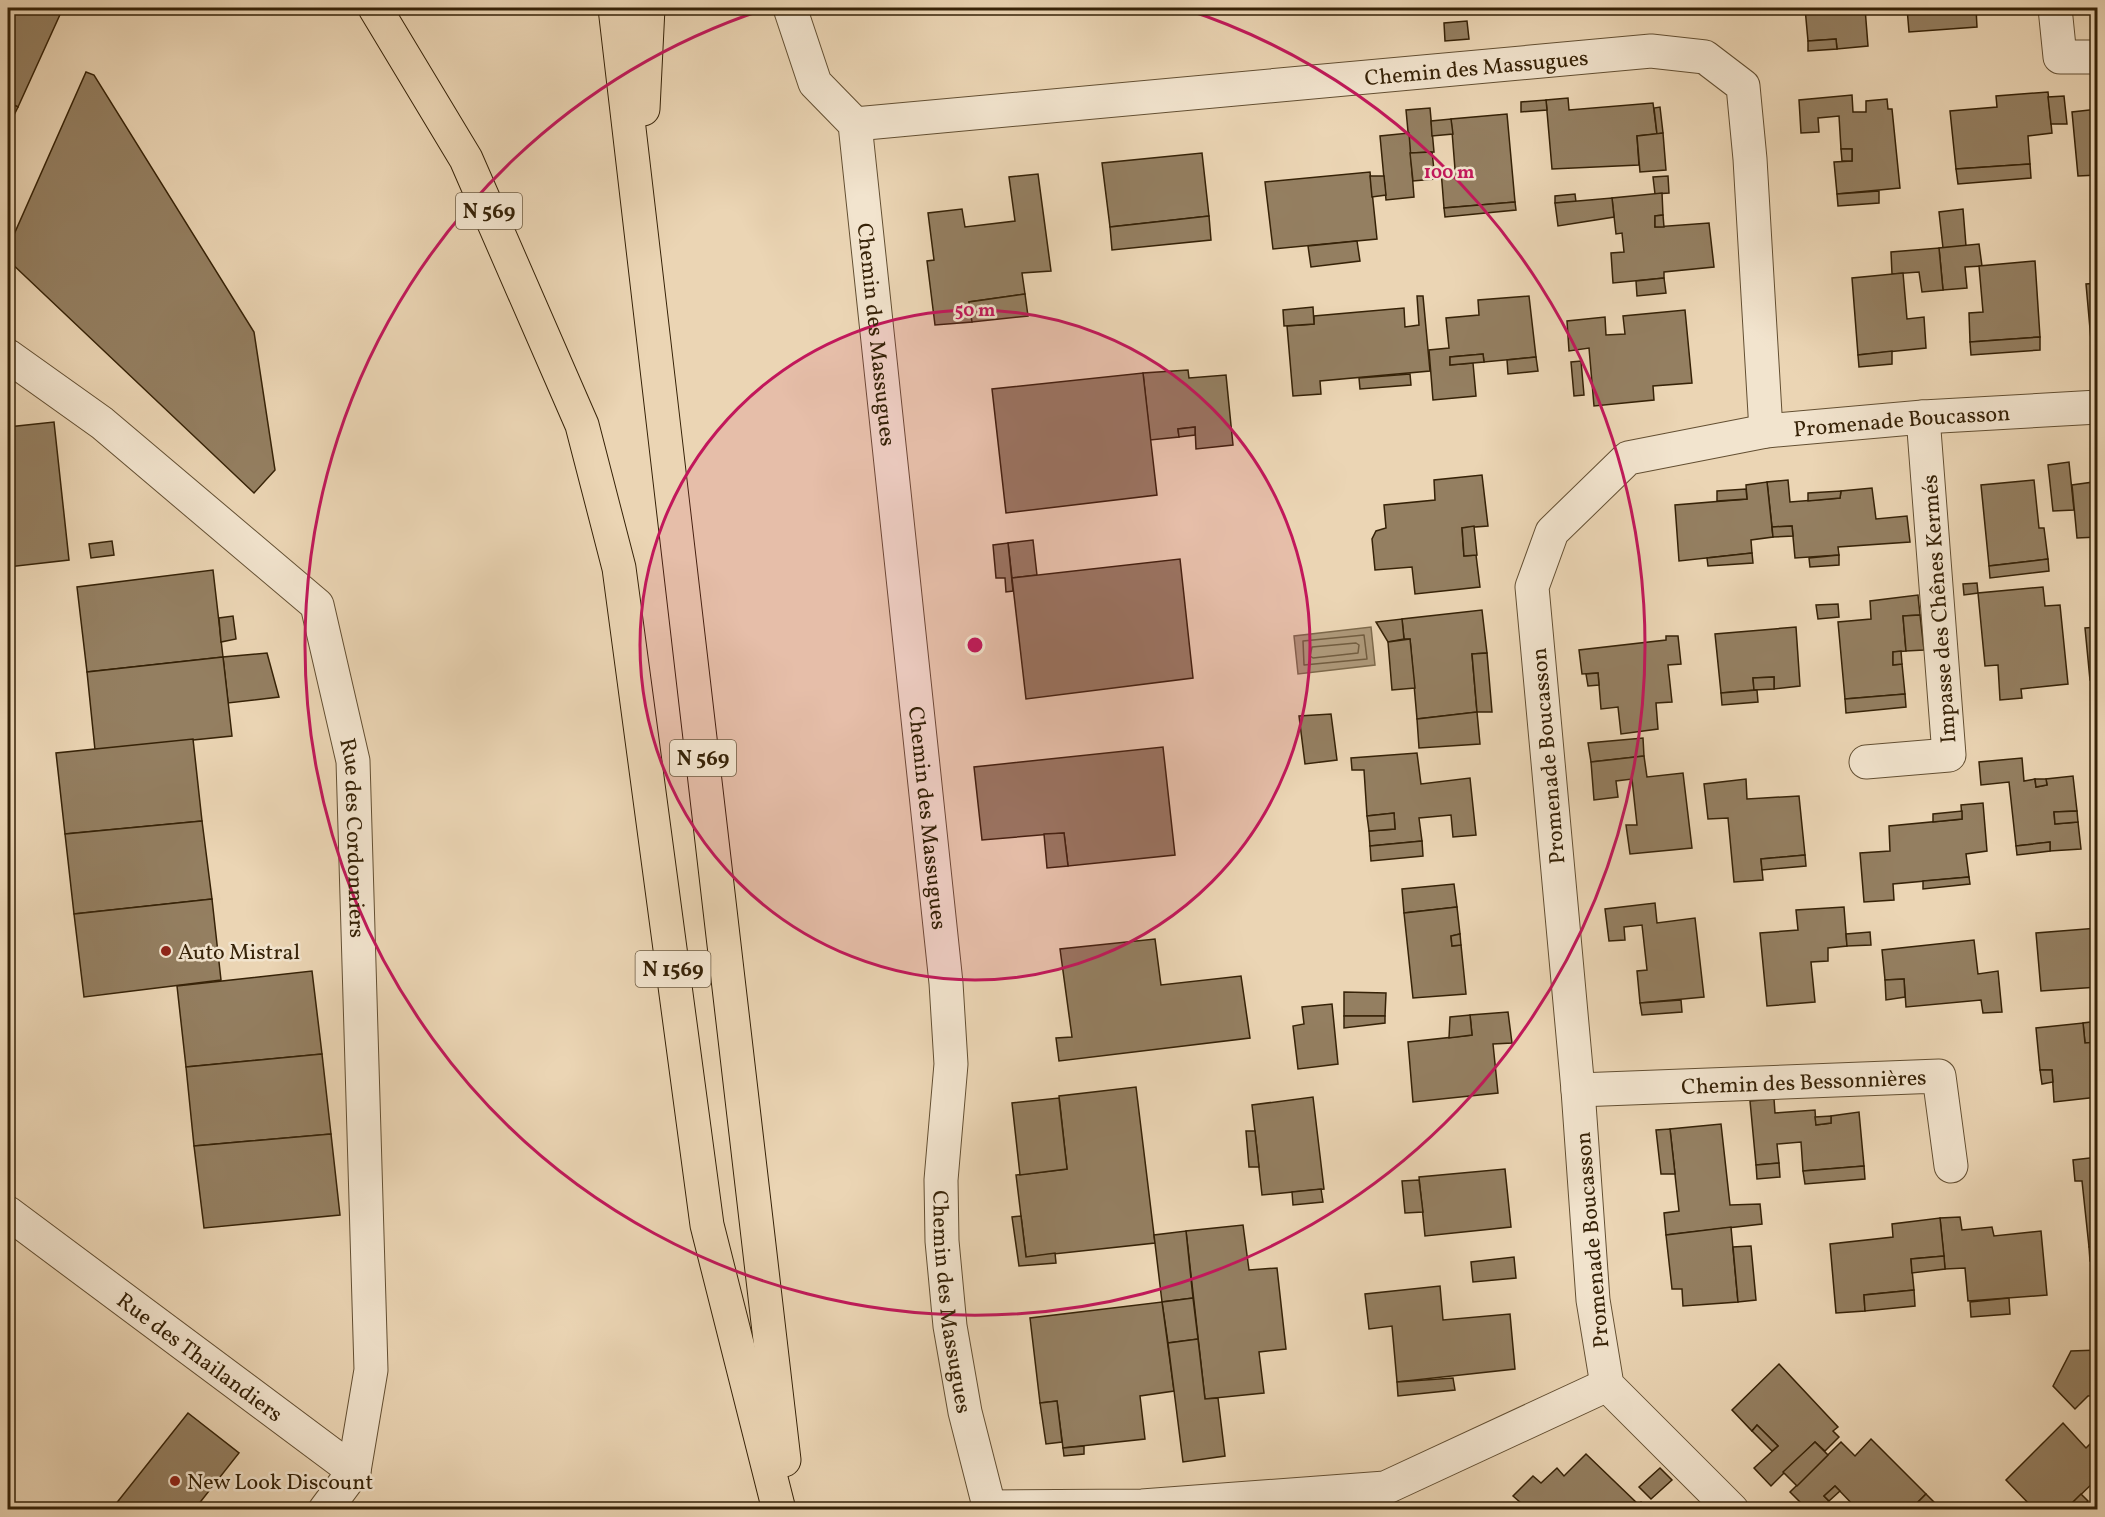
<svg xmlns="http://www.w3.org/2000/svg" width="2105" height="1517" font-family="Vollkorn,serif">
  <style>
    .water { fill: #ad9879; stroke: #7d694b; stroke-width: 1.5 }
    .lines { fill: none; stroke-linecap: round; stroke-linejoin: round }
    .shore { stroke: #725d40; stroke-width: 1.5 }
    .building { fill: #947f61; stroke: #362207; stroke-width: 1.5 }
    .minor-casing { stroke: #634f32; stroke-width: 35 }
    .primary-casing { stroke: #362207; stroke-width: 35 }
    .minor { stroke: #f2e4ce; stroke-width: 33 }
    .primary { stroke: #ebd5b4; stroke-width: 33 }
    .ring { fill: none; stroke: #c2185b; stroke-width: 3 }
    .poi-dot { fill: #8f2418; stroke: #f2e4ce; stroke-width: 2 }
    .labels { text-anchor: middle; stroke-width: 5; stroke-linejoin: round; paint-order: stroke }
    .shield { fill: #f2e4ce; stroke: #6e5c43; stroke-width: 1.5 }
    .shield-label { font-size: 21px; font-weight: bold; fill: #362207 }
    .street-label { font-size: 22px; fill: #362207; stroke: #f2e4ce }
    .poi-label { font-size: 22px; fill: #362207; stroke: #f2e4ce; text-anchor: start }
    .centre { fill: #c2185b; stroke: #f2e4ce; stroke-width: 3 }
    .ring-label { font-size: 18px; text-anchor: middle; font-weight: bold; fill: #c2185b; stroke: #f2e4ce; stroke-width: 5; stroke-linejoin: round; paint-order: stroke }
  </style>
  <rect width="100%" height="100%" fill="#ebd5b4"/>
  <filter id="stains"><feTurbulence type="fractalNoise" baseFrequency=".00333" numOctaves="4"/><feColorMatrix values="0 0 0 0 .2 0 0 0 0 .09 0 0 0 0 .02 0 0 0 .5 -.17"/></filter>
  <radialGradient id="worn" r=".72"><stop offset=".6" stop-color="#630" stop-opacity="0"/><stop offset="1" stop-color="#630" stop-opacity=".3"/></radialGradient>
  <polygon class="water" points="1371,627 1375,665 1298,674 1294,636"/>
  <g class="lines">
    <g class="shore">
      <polygon points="1364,635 1367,659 1304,665 1303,641"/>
      <polygon points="1356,643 1359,645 1358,653 1313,658 1310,656 1312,647"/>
    </g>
  </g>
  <g class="building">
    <polygon points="8,8 63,8 18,107 8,102"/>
    <polygon points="1805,8 1865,8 1868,46 1837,49 1836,39 1808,41"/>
    <polygon points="1907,8 1976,8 1977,27 1909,32"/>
    <polygon points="1467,21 1469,39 1445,41 1444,23"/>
    <polygon points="1836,39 1837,49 1808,51 1808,41"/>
    <polygon points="86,72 94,75 254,332 275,470 254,493 8,260 8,248"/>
    <polygon points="2048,92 2052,133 2028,136 2030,164 1956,169 1950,111 1997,107 1996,96"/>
    <polygon points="1852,95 1853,112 1866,112 1866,101 1887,99 1888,109 1892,109 1900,188 1837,194 1834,162 1852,161 1852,149 1841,149 1839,116 1818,118 1819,132 1801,133 1799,100"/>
    <polygon points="2064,96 2067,124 2051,124 2048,97"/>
    <polygon points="1568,98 1569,110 1653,103 1657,134 1637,136 1639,165 1552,169 1546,100"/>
    <polygon points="1546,100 1547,110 1521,112 1521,102"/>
    <polygon points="8,102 18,107 9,125 8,124"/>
    <polygon points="1660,107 1663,133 1657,134 1654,108"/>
    <polygon points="1430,108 1434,152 1410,153 1406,110"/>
    <polygon points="2098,109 2098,175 2078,176 2072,112"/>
    <polygon points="1507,114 1515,202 1444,208 1441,170 1455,169 1451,119"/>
    <polygon points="1451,119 1453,134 1432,136 1431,121"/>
    <polygon points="1409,133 1414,197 1386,200 1380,136"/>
    <polygon points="1663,133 1666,170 1640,172 1637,136"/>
    <polygon points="1841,149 1852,149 1852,161 1842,161"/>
    <polygon points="1432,152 1435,179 1413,181 1410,153"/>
    <polygon points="1202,153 1209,216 1110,227 1102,163"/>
    <polygon points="2030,164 2031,178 1958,184 1956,169"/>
    <polygon points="1370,172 1377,239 1273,249 1265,182"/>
    <polygon points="1038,174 1051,271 1022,273 1025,294 969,302 972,322 935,325 927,261 934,260 928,213 962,209 965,227 1015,221 1009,177"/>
    <polygon points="1370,176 1384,176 1386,195 1372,197"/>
    <polygon points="1668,176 1669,193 1655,194 1653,177"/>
    <polygon points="1879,191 1879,203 1838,206 1837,194"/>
    <polygon points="1662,193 1663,215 1655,216 1655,227 1709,223 1714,267 1664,272 1664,278 1613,283 1611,253 1624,252 1622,233 1616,234 1612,198"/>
    <polygon points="1575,194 1576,202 1555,203 1555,196"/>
    <polygon points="1612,198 1614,217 1558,226 1555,203"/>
    <polygon points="1515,202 1516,210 1445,217 1444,208"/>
    <polygon points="1963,209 1966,246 1943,248 1939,212"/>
    <polygon points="1663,215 1664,227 1655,227 1655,216"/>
    <polygon points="1209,216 1211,240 1112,250 1110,227"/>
    <polygon points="1357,241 1360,261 1311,267 1308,246"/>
    <polygon points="1979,244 1982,266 1965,267 1967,288 1943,290 1939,248"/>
    <polygon points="1939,248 1943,290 1922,292 1919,272 1892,274 1891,252"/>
    <polygon points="2035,261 2040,337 1970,342 1969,313 1983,312 1979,266"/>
    <polygon points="1903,273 1907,319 1924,317 1926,348 1858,355 1852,278"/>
    <polygon points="1664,278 1666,293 1637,296 1636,281"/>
    <polygon points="2098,283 2098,340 2091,340 2086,284"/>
    <polygon points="1025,294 1028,316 972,322 969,302"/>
    <polygon points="1417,296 1423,296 1430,371 1320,381 1321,394 1293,396 1287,326 1314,324 1314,316 1404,308 1405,327 1419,325"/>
    <polygon points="1529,296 1536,357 1484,362 1483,354 1450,357 1450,365 1473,363 1476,396 1433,400 1429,350 1449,348 1446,318 1479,315 1478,300"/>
    <polygon points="1313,307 1314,324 1284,326 1283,310"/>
    <polygon points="1685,310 1692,383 1653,386 1654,400 1594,406 1589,348 1569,351 1567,321 1605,317 1606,335 1625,334 1623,316"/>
    <polygon points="2040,337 2040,350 1971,355 1970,342"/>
    <polygon points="1892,351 1892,364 1859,367 1858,355"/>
    <polygon points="1483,354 1484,362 1450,365 1450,357"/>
    <polygon points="1536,357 1538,371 1508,374 1507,360"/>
    <polygon points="1581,361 1584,395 1574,396 1571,362"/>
    <polygon points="1188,370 1189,378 1226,375 1233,445 1196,449 1195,427 1178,429 1179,437 1150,440 1143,373"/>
    <polygon points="1143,373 1157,495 1006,513 992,389"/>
    <polygon points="1410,374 1411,385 1360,389 1359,378"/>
    <polygon points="54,422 69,560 8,567 8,427"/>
    <polygon points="1195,427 1195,435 1179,437 1178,429"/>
    <polygon points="2069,462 2074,510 2053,511 2048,465"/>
    <polygon points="2098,464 2098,537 2077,538 2072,485 2093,482 2091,465"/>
    <polygon points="1482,475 1488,526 1462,528 1464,556 1476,555 1480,587 1415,594 1412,567 1375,570 1372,539 1376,531 1386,528 1384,505 1435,500 1434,480"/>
    <polygon points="1788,480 1790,502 1840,498 1841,491 1872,488 1876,519 1907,516 1910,542 1838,547 1839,555 1795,558 1792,526 1772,527 1767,482"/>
    <polygon points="2034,480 2039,528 2044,528 2048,559 1989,566 1981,485"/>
    <polygon points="1767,482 1773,537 1751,540 1752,553 1679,561 1675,505 1747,499 1746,485"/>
    <polygon points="1746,489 1747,499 1717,501 1717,491"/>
    <polygon points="1841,491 1840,498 1808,501 1808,493"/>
    <polygon points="1474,526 1477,555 1464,556 1462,528"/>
    <polygon points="1792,526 1793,536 1773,537 1772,527"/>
    <polygon points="1033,540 1037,575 1012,578 1008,543"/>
    <polygon points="112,541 114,555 91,558 89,544"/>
    <polygon points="1008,543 1013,591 1006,592 1005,578 996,578 993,545"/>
    <polygon points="1752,553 1753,563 1708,566 1707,558"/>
    <polygon points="1839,555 1839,565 1810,567 1809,558"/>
    <polygon points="1180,559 1193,678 1026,699 1012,578"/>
    <polygon points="2048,559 2049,571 1990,578 1989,566"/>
    <polygon points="213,570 223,657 87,672 77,587"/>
    <polygon points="1977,583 1978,593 1964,595 1963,584"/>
    <polygon points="2043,587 2045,606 2060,605 2068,684 2021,689 2022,698 2000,700 1998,665 1985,666 1978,593"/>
    <polygon points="1918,595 1920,615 1903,616 1906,651 1893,652 1893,665 1902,664 1905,694 1845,699 1838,622 1871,619 1870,601"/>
    <polygon points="1838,604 1839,617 1818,619 1816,605"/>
    <polygon points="1482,610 1487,653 1472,654 1477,712 1417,719 1410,639 1404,639 1402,619"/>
    <polygon points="1920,615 1924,650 1906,651 1903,616"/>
    <polygon points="233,616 236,639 221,642 219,618"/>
    <polygon points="1402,619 1404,639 1388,642 1376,622"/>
    <polygon points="1796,627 1800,686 1774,689 1774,677 1753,678 1754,690 1721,693 1715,634"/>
    <polygon points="2098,627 2098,680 2090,680 2085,628"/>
    <polygon points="1666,636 1678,636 1681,664 1668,665 1672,702 1656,703 1658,729 1621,734 1618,707 1601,709 1598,673 1582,674 1579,650 1666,640"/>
    <polygon points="1410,639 1415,688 1392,690 1388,642"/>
    <polygon points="1901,651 1902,664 1893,665 1893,652"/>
    <polygon points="267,653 279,697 228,703 223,657"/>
    <polygon points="1487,653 1492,712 1477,712 1472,654"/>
    <polygon points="223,657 232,736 95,750 87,672"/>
    <polygon points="1598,673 1599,685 1588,686 1586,674"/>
    <polygon points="1774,677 1774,689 1754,690 1753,678"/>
    <polygon points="1757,690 1758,702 1722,705 1721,693"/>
    <polygon points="1905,694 1906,707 1846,713 1845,699"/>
    <polygon points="1477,712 1480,744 1419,748 1417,719"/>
    <polygon points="1331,714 1337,760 1305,764 1299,716"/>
    <polygon points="1643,738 1644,756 1591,762 1588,743"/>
    <polygon points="193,739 202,821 65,834 56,753"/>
    <polygon points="1163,747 1175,855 1068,866 1064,833 982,840 974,767"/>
    <polygon points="1417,753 1421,784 1470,778 1476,835 1453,837 1451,815 1419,818 1422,841 1370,846 1369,831 1395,829 1394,813 1367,816 1364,770 1352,770 1351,758"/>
    <polygon points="1644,756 1647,777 1683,773 1692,848 1630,854 1626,825 1637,825 1632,779 1616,781 1618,797 1594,800 1591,762"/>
    <polygon points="2022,758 2024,781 2035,779 2036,787 2047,785 2046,779 2073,776 2077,811 2054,812 2055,824 2078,822 2081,849 2050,851 2050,842 2016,846 2009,782 1981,785 1979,762"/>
    <polygon points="1746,779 1747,799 1799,796 1805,855 1761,859 1763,880 1734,882 1728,818 1708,819 1704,784"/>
    <polygon points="2035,779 2046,779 2047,785 2036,787"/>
    <polygon points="1983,803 1987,851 1966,854 1969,877 1893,884 1894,900 1864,902 1860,853 1890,851 1889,826 1962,819 1961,805"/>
    <polygon points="1962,811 1962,819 1933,822 1933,814"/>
    <polygon points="2077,811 2078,822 2055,824 2054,812"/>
    <polygon points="1394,813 1395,829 1369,831 1367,816"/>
    <polygon points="202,821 212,899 74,914 65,834"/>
    <polygon points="1064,833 1068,866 1047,868 1044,834"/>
    <polygon points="1422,841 1423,856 1371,861 1370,846"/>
    <polygon points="2050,842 2050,851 2017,855 2016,846"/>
    <polygon points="1805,855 1806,866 1762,870 1761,859"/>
    <polygon points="1969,877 1970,884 1923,889 1923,881"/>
    <polygon points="1454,884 1457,907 1404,913 1402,889"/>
    <polygon points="212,899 221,980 84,997 74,914"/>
    <polygon points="1655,903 1657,923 1695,918 1704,997 1640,1003 1637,971 1647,970 1642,925 1624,927 1625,940 1609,941 1605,909"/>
    <polygon points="1457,907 1460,934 1451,936 1452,946 1461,945 1466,994 1413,998 1404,913"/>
    <polygon points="1844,907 1847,946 1828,948 1828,961 1811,962 1815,1002 1767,1006 1760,933 1798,930 1796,910"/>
    <polygon points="2098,928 2098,987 2041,991 2036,933"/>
    <polygon points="1870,932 1871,945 1847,946 1846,934"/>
    <polygon points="1460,934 1461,945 1452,946 1451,936"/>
    <polygon points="1155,939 1161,985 1241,976 1250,1038 1059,1061 1056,1038 1072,1037 1060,949"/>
    <polygon points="1974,940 1978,974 1998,971 2002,1012 1983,1013 1981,1000 1906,1007 1904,979 1885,980 1882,950"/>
    <polygon points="312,971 322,1054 186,1067 177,986"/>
    <polygon points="1904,979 1905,997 1886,1000 1885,980"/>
    <polygon points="1344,992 1386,993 1385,1016 1344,1016"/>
    <polygon points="1681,1000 1682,1012 1642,1015 1640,1003"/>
    <polygon points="1332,1004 1338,1064 1298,1069 1293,1026 1304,1024 1302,1007"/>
    <polygon points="1508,1012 1512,1043 1493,1044 1498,1093 1413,1102 1408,1042 1472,1035 1470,1015"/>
    <polygon points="1470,1015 1472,1035 1449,1038 1450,1017"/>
    <polygon points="1344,1016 1385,1016 1385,1023 1344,1028"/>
    <polygon points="2098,1021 2098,1042 2085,1043 2083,1023"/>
    <polygon points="2083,1023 2085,1043 2098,1042 2098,1097 2054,1102 2052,1070 2040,1070 2036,1028"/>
    <polygon points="322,1054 331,1134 194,1146 186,1067"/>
    <polygon points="2040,1070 2052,1070 2053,1082 2042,1084"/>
    <polygon points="1136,1087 1155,1243 1026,1257 1016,1175 1067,1169 1059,1096"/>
    <polygon points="1313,1097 1324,1189 1262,1195 1252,1105"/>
    <polygon points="1059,1098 1067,1169 1020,1175 1012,1103"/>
    <polygon points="1774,1099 1775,1113 1815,1110 1816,1125 1831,1123 1831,1116 1859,1112 1864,1166 1803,1171 1801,1142 1777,1144 1779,1163 1756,1165 1750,1101"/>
    <polygon points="1831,1116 1831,1123 1816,1125 1815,1117"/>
    <polygon points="1721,1124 1730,1205 1760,1204 1762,1224 1666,1235 1664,1213 1679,1211 1670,1129"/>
    <polygon points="1670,1129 1675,1174 1661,1174 1656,1130"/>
    <polygon points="1246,1131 1255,1131 1259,1167 1249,1167"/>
    <polygon points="331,1134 340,1215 204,1228 194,1146"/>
    <polygon points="2098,1157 2098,1246 2089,1247 2082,1181 2075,1181 2073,1160"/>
    <polygon points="1779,1163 1780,1177 1757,1179 1756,1165"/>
    <polygon points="1864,1166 1865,1179 1805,1184 1803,1171"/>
    <polygon points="1505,1169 1511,1227 1425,1236 1419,1177"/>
    <polygon points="1419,1180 1423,1212 1405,1213 1402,1181"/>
    <polygon points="1321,1189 1323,1202 1293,1205 1292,1192"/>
    <polygon points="1021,1216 1026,1257 1055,1253 1056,1263 1019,1266 1012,1217"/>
    <polygon points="1960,1217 1962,1230 1992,1227 1994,1236 2041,1231 2047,1295 1968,1301 1965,1268 1945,1269 1940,1218"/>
    <polygon points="1940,1218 1944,1256 1911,1259 1914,1290 1864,1295 1865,1311 1836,1313 1830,1244 1893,1237 1892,1224"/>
    <polygon points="1243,1225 1249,1270 1277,1268 1286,1349 1259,1352 1264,1393 1205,1399 1186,1231"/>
    <polygon points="1731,1227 1738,1302 1683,1306 1682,1289 1672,1289 1666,1235"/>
    <polygon points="1186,1231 1193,1298 1162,1302 1154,1235"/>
    <polygon points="1751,1246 1756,1300 1738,1302 1733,1247"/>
    <polygon points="2098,1246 2098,1260 2090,1261 2089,1247"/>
    <polygon points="1944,1256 1945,1269 1912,1273 1911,1259"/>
    <polygon points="1514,1257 1516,1278 1473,1282 1471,1262"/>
    <polygon points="1440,1286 1443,1320 1510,1314 1515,1369 1397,1382 1392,1326 1369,1329 1365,1294"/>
    <polygon points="1914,1290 1915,1306 1865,1311 1864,1295"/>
    <polygon points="1193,1298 1198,1339 1168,1343 1162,1302"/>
    <polygon points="2009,1298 2010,1314 1971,1317 1970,1302"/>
    <polygon points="1162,1302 1174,1391 1140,1396 1145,1439 1063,1448 1057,1401 1040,1403 1030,1318"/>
    <polygon points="1198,1339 1205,1399 1218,1398 1225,1456 1183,1462 1168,1343"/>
    <polygon points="2098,1350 2098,1395 2088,1396 2075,1409 2053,1386 2071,1351"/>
    <polygon points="1779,1364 1838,1427 1833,1431 1839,1437 1825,1451 1815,1442 1771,1486 1754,1468 1778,1446 1757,1425 1752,1431 1732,1410"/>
    <polygon points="1453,1378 1455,1390 1398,1396 1397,1382"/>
    <polygon points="1057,1401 1062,1442 1046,1444 1040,1403"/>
    <polygon points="188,1413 239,1453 194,1510 111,1510"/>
    <polygon points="2063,1423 2086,1448 2098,1436 2098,1478 2065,1510 2035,1510 2006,1480"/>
    <polygon points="1757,1425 1778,1446 1772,1451 1752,1431"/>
    <polygon points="1871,1439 1926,1494 1910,1510 1858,1510 1835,1486 1824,1496 1829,1501 1821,1510 1808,1510 1790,1492 1841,1442 1855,1456"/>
    <polygon points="1815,1442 1828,1455 1797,1486 1783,1472"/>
    <polygon points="1084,1446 1084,1454 1064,1456 1063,1448"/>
    <polygon points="1586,1454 1638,1504 1641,1502 1649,1510 1515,1510 1521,1503 1513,1496 1533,1476 1541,1483 1557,1468 1564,1476"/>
    <polygon points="1660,1468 1672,1480 1651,1499 1639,1487"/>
    <polygon points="1835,1486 1840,1491 1829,1501 1824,1496"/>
    <polygon points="1926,1494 1936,1504 1931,1510 1910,1510"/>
    <polygon points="2081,1494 2088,1501 2079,1510 2065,1510"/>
  </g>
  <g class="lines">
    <g class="minor-casing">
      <g id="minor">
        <path id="s1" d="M790,8L815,83L855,124L946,983L951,1064L941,1180L942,1241L950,1326L965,1412L990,1510"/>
        <polyline points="2055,8 2060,57 2098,57"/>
        <path id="s2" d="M855,124L1651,51L1705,57L1743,86L1750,159L1766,431"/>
        <path id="s3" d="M8,356L102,423L317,605L353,761L371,1370L354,1471"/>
        <polyline points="1866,762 1949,755 1923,417"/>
        <path id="s4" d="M1578,1090L1939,1076L1951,1166"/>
        <path id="s5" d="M8,1213L354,1471L325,1510"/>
        <polyline points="990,1507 1142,1506 1385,1488 1607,1385"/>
        <path id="s6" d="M1732,1510L1607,1385L1593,1300L1578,1090L1532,587L1552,532L1628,458L1766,431L1923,417L2098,407"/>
      </g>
    </g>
    <g class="primary-casing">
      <g id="primary">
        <polyline points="375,8 466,159 582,425 619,568 707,1225 779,1510"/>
        <polyline points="615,8 784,1460"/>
        <polyline points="643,109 648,8"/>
      </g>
    </g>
    <use href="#minor" class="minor"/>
    <use href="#primary" class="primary"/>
  </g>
  <circle cx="975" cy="645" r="335" fill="#c2185b" fill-opacity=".12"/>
  <g class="ring">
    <circle cx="975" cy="645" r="335"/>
    <path d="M1182 8A670 670 0 1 1 768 8"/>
  </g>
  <g class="poi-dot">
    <circle cx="166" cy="951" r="6"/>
    <circle cx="175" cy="1481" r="6"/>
  </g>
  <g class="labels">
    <g class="shield">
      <rect x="456" y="193" width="66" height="36" rx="4.5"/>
      <rect x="670" y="740" width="66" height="36" rx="4.5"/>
      <rect x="635.5" y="951" width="75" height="36" rx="4.5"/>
    </g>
    <g class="shield-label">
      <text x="489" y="218">N 569</text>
      <text x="703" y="765">N 569</text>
      <text x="673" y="976">N 1569</text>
    </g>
    <g class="street-label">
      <text dy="8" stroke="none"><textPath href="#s2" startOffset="624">Chemin des Massugues</textPath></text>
      <text dy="8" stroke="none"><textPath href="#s1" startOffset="348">Chemin des Massugues</textPath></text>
      <text dy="8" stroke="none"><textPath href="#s6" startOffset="1420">Promenade Boucasson</textPath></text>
      <text transform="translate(1938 609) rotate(-94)" y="8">Impasse des Chênes Kermés</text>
      <text transform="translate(1547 756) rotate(-95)" y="8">Promenade Boucasson</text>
      <text dy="8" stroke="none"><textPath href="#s1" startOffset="834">Chemin des Massugues</textPath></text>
      <text dy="8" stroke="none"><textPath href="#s3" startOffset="634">Rue des Cordonniers</textPath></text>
      <text dy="8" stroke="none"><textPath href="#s4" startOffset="226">Chemin des Bessonnières</textPath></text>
      <text transform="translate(1591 1240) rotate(-95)" y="8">Promenade Boucasson</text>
      <text dy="8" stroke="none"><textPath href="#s1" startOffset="1320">Chemin des Massugues</textPath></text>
      <text dy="8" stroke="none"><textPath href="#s5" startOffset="240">Rue des Thailandiers</textPath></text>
    </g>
    <g class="poi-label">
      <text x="178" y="959">Auto Mistral</text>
      <text x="187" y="1489">New Look Discount</text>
    </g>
  </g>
  <circle cx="975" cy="645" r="9" class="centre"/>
  <g class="ring-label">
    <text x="1449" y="178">100 m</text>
    <text x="975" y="316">50 m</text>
  </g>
  <rect width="2105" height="1517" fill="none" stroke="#ebd5b4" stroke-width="30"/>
  <rect x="9" y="9" width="2087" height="1499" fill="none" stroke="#362207" stroke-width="3"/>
  <rect x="15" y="15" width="2075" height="1487" fill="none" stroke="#362207" stroke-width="1.5"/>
  <rect width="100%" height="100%" filter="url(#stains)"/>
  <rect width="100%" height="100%" fill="url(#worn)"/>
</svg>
